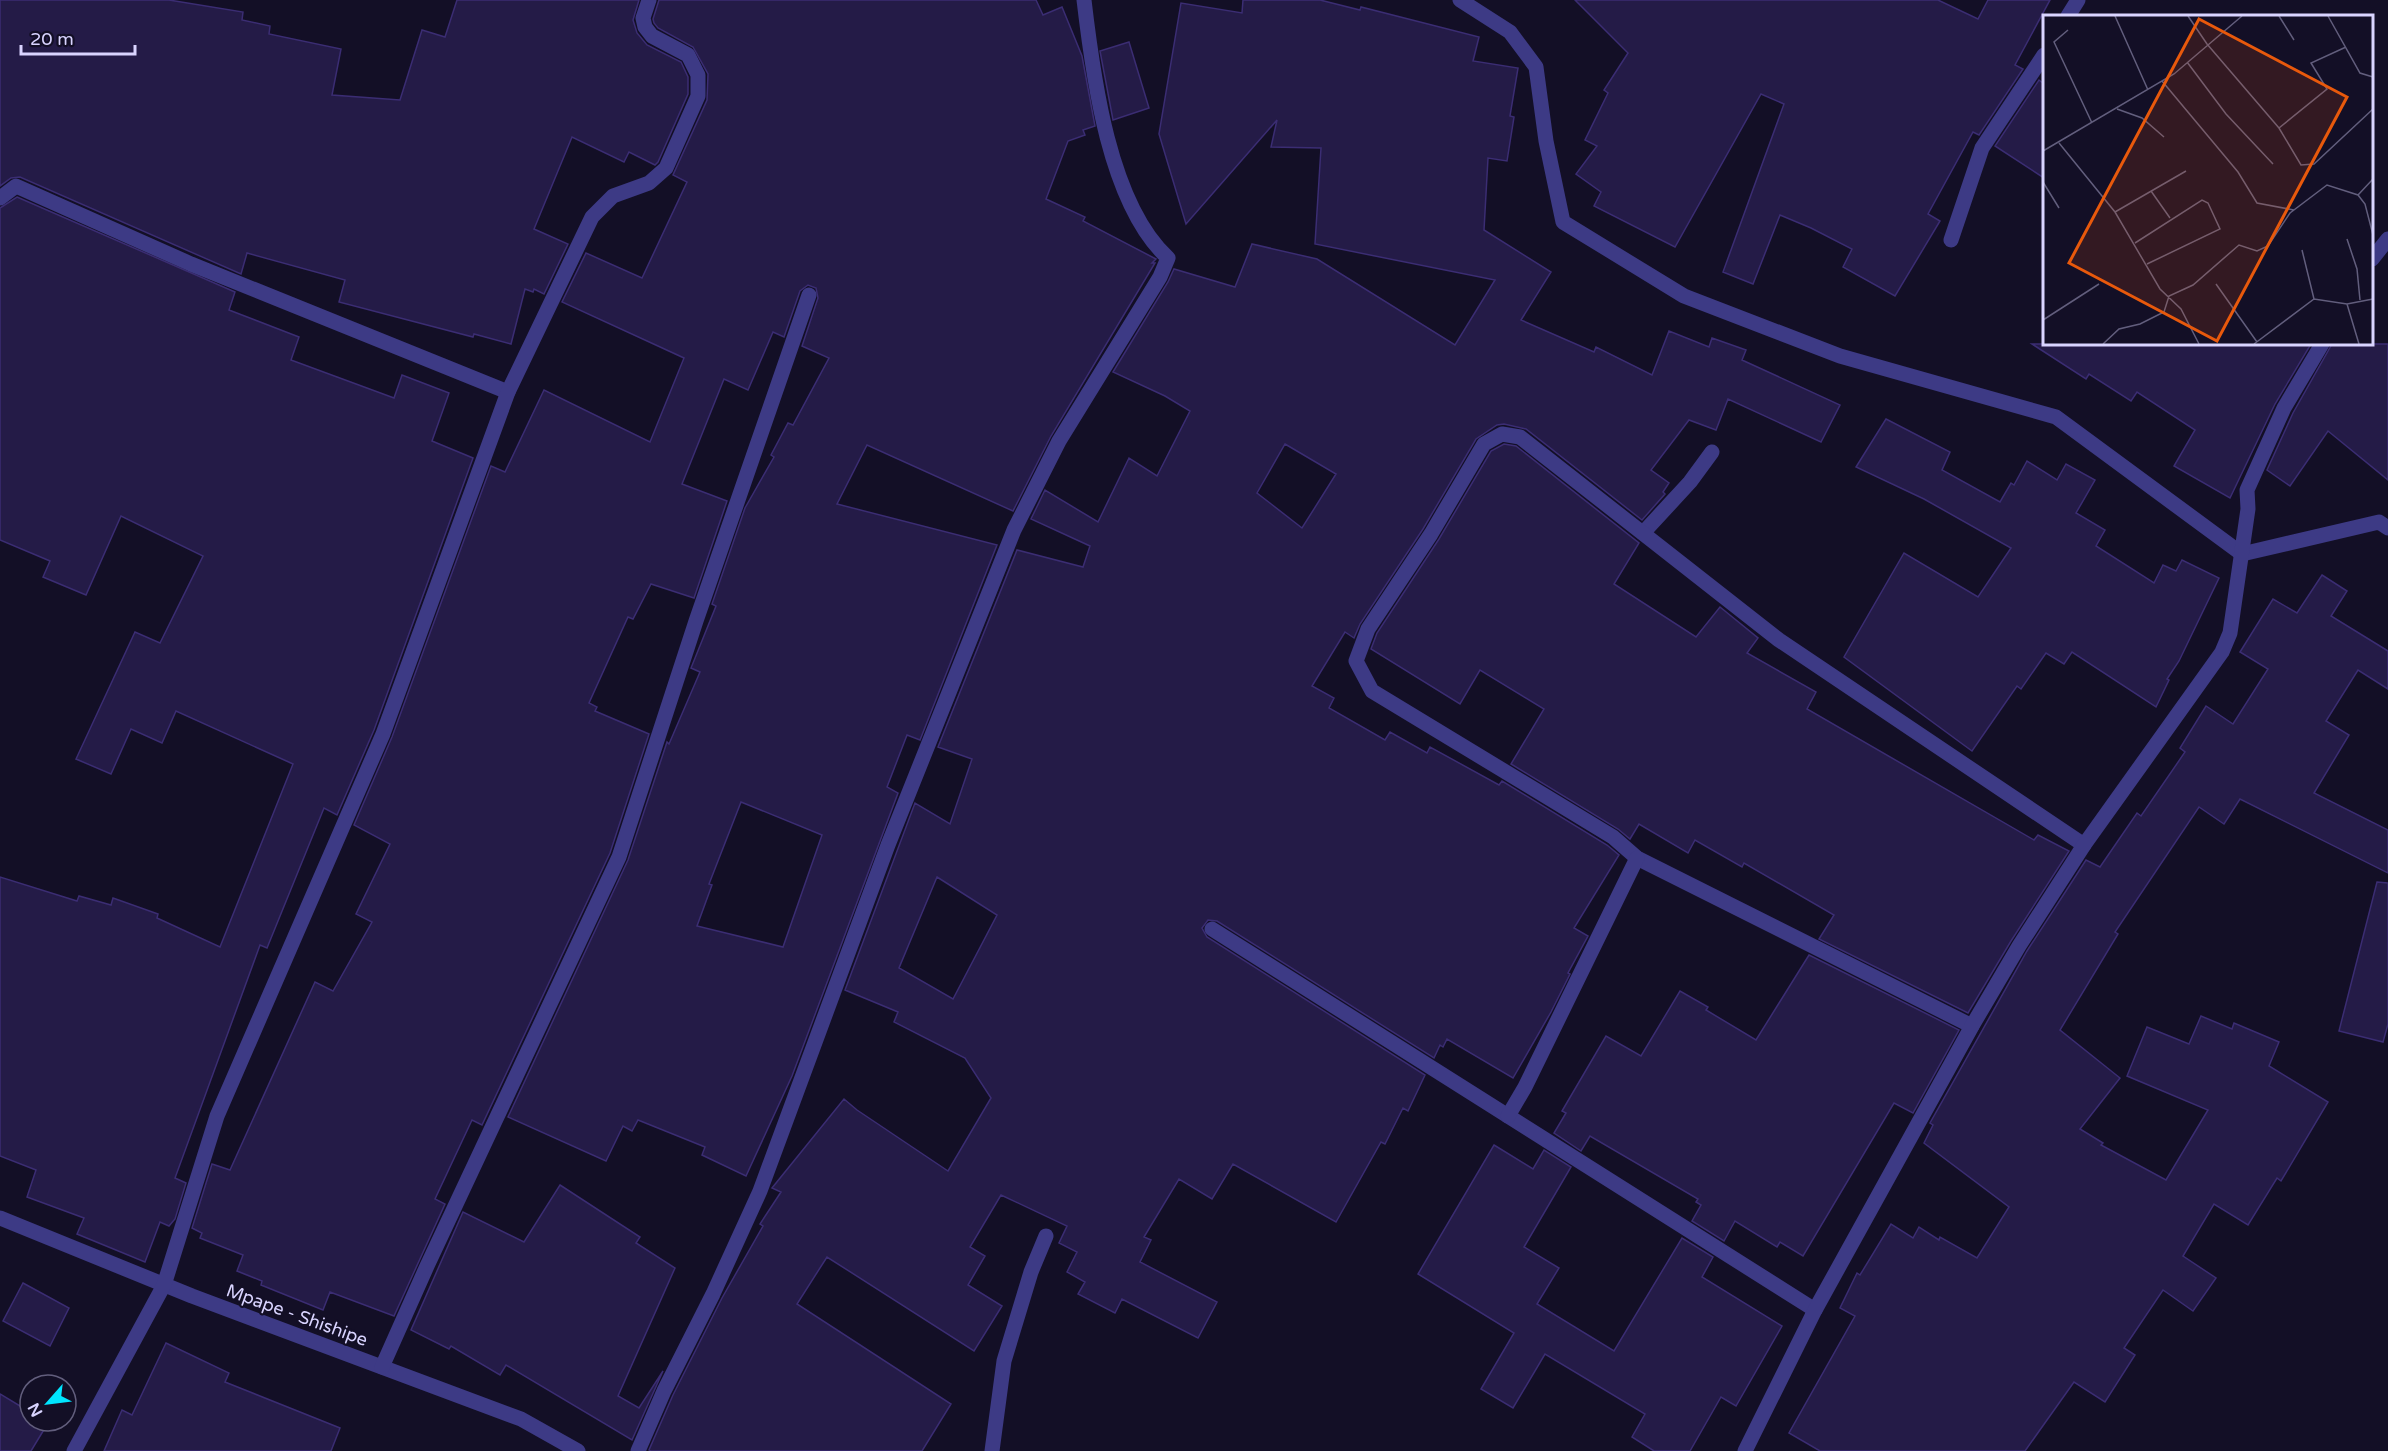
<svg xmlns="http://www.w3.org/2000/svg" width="2388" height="1451" font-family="'Varela Round',sans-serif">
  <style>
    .building { fill: #241b47; stroke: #3b2d73; stroke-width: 1.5; fill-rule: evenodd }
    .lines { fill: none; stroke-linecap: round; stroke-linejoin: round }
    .street { stroke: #3d3a85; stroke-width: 15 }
    .labels { text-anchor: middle; stroke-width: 4.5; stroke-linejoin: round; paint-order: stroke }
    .street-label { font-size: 18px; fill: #d9d4ff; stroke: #130f26 }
    .inset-road { fill: none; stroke: #625e7d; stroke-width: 1.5 }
    .view { fill: #e8590c; fill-opacity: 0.15; stroke: #e8590c; stroke-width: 3 }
    .inset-edge { fill: none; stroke: #d9d4ff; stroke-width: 3 }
  </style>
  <rect width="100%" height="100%" fill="#130f26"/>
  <g class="building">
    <polygon points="0,0 169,0 243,12 242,20 270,26 269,34 341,49 332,95 400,100 422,30 445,37 457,0 639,0 633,20 637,33 647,45 681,62 688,77 688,94 658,162 655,165 629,152 624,162 572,137 534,229 568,244 544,294 534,289 533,292 525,289 511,344 474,334 473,337 339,302 345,280 247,253 241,274 20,177 11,178 0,186"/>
    <path d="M659,0H1036L1043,15L1062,7L1082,56L1095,126L1083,130L1085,135L1068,141L1046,199L1085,217L1083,221L1156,259L1152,263H1155L1051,436L1013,511L867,445L837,504L997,545L920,740L907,735L887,787L898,793L792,1076L746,1176L702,1155L705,1147L638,1120L632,1131L623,1126L606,1161L508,1117L628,860L667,742L669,744L700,672L691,668L716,606L712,604L745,508L774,457L771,455L788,423L793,425L829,358L802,346L818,298L816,288L808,285L800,291L784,337L773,332L748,390L724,379L682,484L727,501L694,598L651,584L633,619L628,617L589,703L597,707L595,711L649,734L610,853L482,1125L472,1120L435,1199L445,1204L394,1316L330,1292L323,1310L261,1285L262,1281L237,1271L243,1255L200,1238L202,1233L192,1228L212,1164L230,1170L315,982L333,991L372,922L356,914L390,844L354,825L392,737L491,466L505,472L544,390L650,442L684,358L562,302L586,253L642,278L687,182L673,175L707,100L708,74L693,47L658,28L654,23L653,19ZM741,802L822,835L783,947L697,926L712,885L709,884Z"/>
    <path d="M1243,0H1320L1360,10L1361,7L1479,37L1473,61L1518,68L1510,116L1514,117L1507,161L1488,158L1484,230L1551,272L1521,320L1594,352L1596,347L1652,375L1669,331L1709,347L1712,338L1746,350L1742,360L1840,405L1821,442L1728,399L1716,430L1689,420L1651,470L1669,483L1663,492L1665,494L1642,520L1526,429L1504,424L1497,425L1476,439L1423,529L1360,624L1354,638L1345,632L1312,686L1334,698L1329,708L1385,740L1390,732L1427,753L1430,747L1499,785L1502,781L1607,845L1619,855L1574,928L1588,936L1568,973L1570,974L1551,1012L1513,1078L1447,1039L1443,1047L1440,1045L1434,1058L1217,921L1208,920L1202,928L1207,937L1425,1075L1408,1111L1403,1108L1385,1144L1381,1142L1336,1222L1233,1164L1212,1199L1179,1179L1144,1237L1151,1240L1140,1262L1217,1302L1198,1338L1122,1299L1115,1313L1078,1294L1085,1282L1067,1272L1077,1252L1059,1243L1067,1226L1001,1195L970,1247L985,1256L968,1285L1002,1306L974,1351L827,1257L797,1304L951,1404L922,1451H651L649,1450L673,1395L722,1298L763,1226L760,1224L781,1192L772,1188L844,1099L857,1110L948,1171L991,1098L965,1058L894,1022L898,1012L845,990L915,803L950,824L972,759L938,747L1017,550L1083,567L1090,546L1031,519L1045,490L1098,522L1129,458L1157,476L1190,411L1165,396L1113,372L1168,282L1174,269L1235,287L1252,244L1317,259L1455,345L1495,280L1315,244L1321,148L1271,147L1277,120L1186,224L1159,134L1181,3L1242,13ZM1285,444L1336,474L1302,528L1257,493ZM937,877L997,915L953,999L899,968Z"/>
    <polygon points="1575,0 1938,0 1978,19 1988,0 2050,0 2015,65 2023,69 1979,135 1973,132 1928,214 1940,221 1895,296 1843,267 1852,249 1811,228 1780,215 1753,284 1723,272 1784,104 1761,94 1675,247 1594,206 1601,192 1576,174 1597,146 1585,140 1608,93 1604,90 1628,53"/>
    <polygon points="1129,42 1149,108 1113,120 1100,51"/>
    <polygon points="2039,80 2044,84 2044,178 1995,146"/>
    <polygon points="17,197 235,292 229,310 299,337 291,360 394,398 402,375 449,393 432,441 473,458 374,730 337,815 324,808 267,948 260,945 175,1178 186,1183 175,1219 169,1226 160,1222 145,1262 77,1234 84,1218 27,1197 36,1170 0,1156 0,877 77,901 79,896 111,905 113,898 158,914 157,918 220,947 293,764 176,711 162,743 131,729 111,774 76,759 135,632 160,643 203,556 121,516 86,595 43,577 50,561 0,540 0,208"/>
    <polygon points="2032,344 2311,344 2275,404 2230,498 2174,466 2195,430 2137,392 2131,401 2089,374 2086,379"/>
    <polygon points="2332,344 2388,344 2388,480 2328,431 2290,486 2267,470 2293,413"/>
    <polygon points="1886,419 1950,452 1942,470 2000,502 2011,483 2014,485 2027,461 2057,480 2066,464 2095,480 2076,513 2105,530 2096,546 2154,583 2163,565 2176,571 2182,560 2219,578 2179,661 2167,679 2169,680 2156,707 2072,652 2064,664 2046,653 2021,689 2017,686 1972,751 1844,657 1904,553 1978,597 2011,548 1924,499 1856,467"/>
    <polygon points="1504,444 1516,446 1639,543 1614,584 1696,637 1720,607 1758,638 1747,653 1816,692 1807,709 2034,840 2038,835 2069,851 2011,941 1968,1013 1819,939 1834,915 1744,863 1742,867 1695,840 1688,853 1639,824 1630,839 1618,829 1511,764 1544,709 1480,670 1460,704 1371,649 1377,633 1439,539 1491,451"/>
    <polygon points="2322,575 2347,591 2331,616 2388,651 2388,689 2358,670 2326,721 2349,735 2314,793 2388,830 2388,873 2240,799 2224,824 2199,807 2115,932 2118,934 2060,1030 2120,1078 2080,1129 2103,1143 2101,1145 2166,1180 2208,1110 2127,1076 2147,1027 2189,1044 2201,1016 2232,1029 2234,1023 2279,1042 2269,1066 2328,1102 2281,1181 2277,1178 2248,1225 2214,1204 2183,1256 2216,1278 2193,1311 2163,1290 2124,1348 2135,1355 2105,1402 2074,1382 2025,1451 1820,1451 1789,1433 1855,1316 1840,1308 1857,1273 1860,1275 1891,1224 1913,1238 1919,1227 1939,1240 1940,1237 1977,1258 2009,1207 1924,1143 1933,1125 1930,1123 2027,951 2086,860 2100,867 2137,813 2141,816 2185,752 2180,748 2206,706 2233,724 2268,669 2240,652 2273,599 2297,613"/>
    <polygon points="2377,882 2388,883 2388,1024 2383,1042 2339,1031"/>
    <polygon points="1809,955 1959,1030 1913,1113 1894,1103 1803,1256 1780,1242 1777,1247 1735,1221 1724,1241 1692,1221 1701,1205 1696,1202 1698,1199 1590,1136 1581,1151 1554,1133 1566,1113 1562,1111 1606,1036 1641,1056 1680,991 1708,1007 1706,1010 1756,1040"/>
    <polygon points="1494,1145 1533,1169 1544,1150 1571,1167 1524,1247 1559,1268 1537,1304 1614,1351 1682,1238 1713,1257 1702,1277 1782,1326 1736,1406 1721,1397 1690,1451 1654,1451 1632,1437 1645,1414 1545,1354 1513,1408 1481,1389 1514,1333 1418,1274"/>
    <polygon points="560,1185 640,1237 636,1243 675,1268 618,1396 639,1408 663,1371 632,1440 506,1365 500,1375 451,1346 449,1349 411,1330 463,1212 524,1242"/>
    <polygon points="23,1283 69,1308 50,1346 3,1321"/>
    <polygon points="166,1343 229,1373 225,1382 340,1428 331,1451 104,1451 122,1410 132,1415"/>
    <polygon points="0,1394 30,1412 30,1421 44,1421 48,1423 31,1451 0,1451"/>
  </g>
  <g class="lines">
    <g class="street">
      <polyline points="1460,0 1510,32 1536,67 1546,141 1563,222 1684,296 1840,356 2056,417 2242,554 2379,522 2388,528"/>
      <polyline points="2068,16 2078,0"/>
      <polyline points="0,198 16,186 191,264 508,392"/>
      <polyline points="1951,240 1982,148 2044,55"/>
      <polyline points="2372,259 2388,239"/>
      <polyline points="1643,533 1690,482 1712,452"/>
      <polyline points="1212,929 1815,1310"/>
      <polyline points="1972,1026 1637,858 1613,837 1372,691 1356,661 1368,629 1431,534 1484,444 1502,434 1520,437 1779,640 2084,845"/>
      <polyline points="1508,1116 1525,1087 1637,858"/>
      <polyline points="0,1218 192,1296 521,1419 578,1451"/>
      <polyline points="382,1367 427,1266 619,857 696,621 809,295"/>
      <polyline points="74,1451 164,1285 217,1116 383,734 508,392 592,217 613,196 649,183 666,168 698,96 698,75 688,55 652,36 645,27 643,18 649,0"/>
      <path d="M638,1451L664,1391L713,1294L760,1191L888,845L1014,530L1059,441L1160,277L1168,258C1109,204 1093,77 1084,0"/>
      <polyline points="992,1451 1004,1361 1031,1272 1046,1236"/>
      <polyline points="1745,1451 1815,1310 1972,1026 2019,946 2084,845 2222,652 2230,633 2248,509 2247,490 2284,408 2322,344"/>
    </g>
  </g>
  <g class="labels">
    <g class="street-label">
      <text transform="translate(297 1315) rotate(20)" y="6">Mpape - Shishipe</text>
    </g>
  </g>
  <g transform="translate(2043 15)">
    <rect width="330" height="330" fill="#130f26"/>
    <path class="inset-road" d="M72,1L105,75M145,1L164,29L236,113L258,150L271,149L330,94M236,1L251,25M285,1L317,58L330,62M25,15L11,27L49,108M144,47L183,99L230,149M119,66L195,157L214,188L251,195M74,94L99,103L121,122M236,113L284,74L268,48L303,32M16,128L72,197L117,274L138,294L156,329M0,136L131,59L199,1M0,167L16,193M108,176L127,203M315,180L330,164M72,197L143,156M304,224L314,254L317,285M92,228L159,185L165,188L177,214L104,249M259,235L271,284M173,269L214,327M304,289L316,329M0,305L56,269M60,329L76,314L97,309L121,297L126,281L150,270L196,230L214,236L225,231L247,198L284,170L315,180L322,189L330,220M211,329L271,284L304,289L330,284"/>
    <path class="view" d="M156,4L304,82L174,326L26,248Z"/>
    <rect width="330" height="330" class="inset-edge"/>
  </g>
  <g transform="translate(48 1403) rotate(242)"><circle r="28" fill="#130f26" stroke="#625e7d" stroke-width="1.5"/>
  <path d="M0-4.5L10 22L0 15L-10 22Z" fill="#00e5ff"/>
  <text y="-9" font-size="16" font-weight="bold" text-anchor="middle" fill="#d9d4ff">N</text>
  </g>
  <path d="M21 45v9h114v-9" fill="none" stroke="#d9d4ff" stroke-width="3"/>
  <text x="30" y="45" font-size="18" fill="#d9d4ff" stroke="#130f26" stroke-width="4.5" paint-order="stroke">20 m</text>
</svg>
